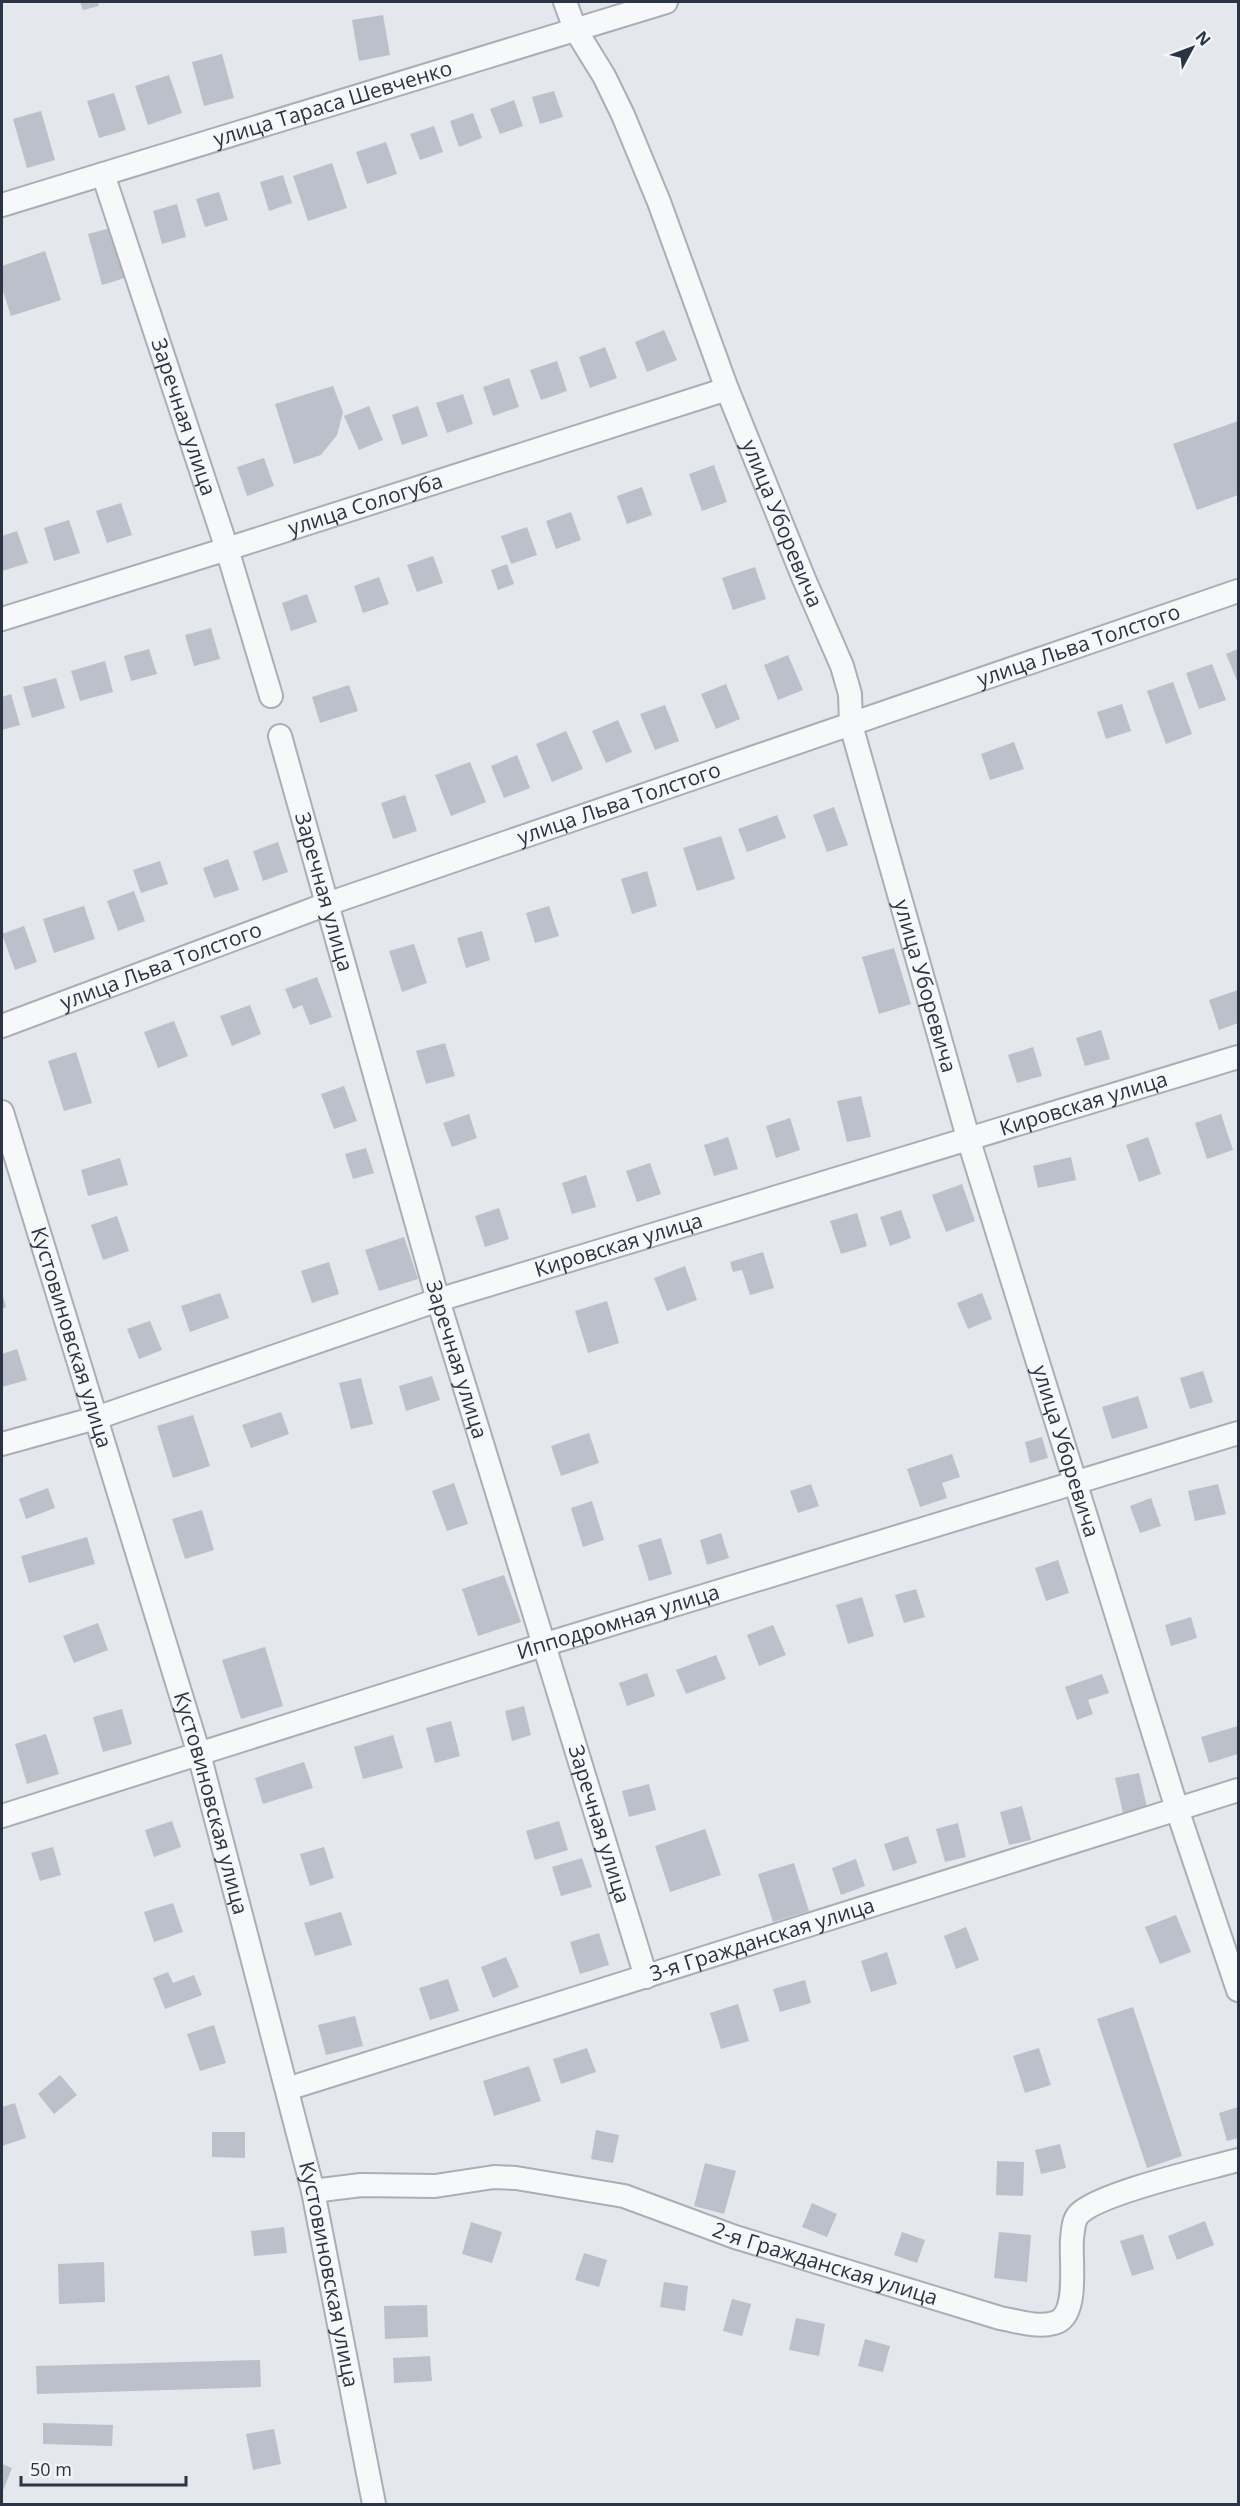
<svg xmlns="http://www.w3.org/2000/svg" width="1240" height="2506" font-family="'Open Sans',sans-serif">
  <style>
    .building { fill: #bbc0ca }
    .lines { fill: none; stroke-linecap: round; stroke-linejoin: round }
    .minor-casing { stroke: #a9aeb7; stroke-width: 26 }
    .minor { stroke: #f7f8fa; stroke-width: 22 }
    .labels { text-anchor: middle; stroke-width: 5; stroke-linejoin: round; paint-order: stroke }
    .street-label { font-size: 21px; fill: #2b3445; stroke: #f4f6f9 }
  </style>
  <rect width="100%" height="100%" fill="#e4e7ec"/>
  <g class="building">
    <polygon points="80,2 98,2 99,6 83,10"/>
    <polygon points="383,15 390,55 359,61 352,20"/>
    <polygon points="222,54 234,98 204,106 192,62"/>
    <polygon points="169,75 182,113 148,125 135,86"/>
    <polygon points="554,91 563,117 540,124 532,97"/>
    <polygon points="114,93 126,130 99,138 87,101"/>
    <polygon points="514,100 523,126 500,134 490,109"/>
    <polygon points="41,111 55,160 27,168 13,119"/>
    <polygon points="473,113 482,138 459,147 450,121"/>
    <polygon points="434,126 443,152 420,160 410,134"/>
    <polygon points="386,142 397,174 367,184 356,152"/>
    <polygon points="332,163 347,208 308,221 293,176"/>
    <polygon points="283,175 292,203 269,211 260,182"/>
    <polygon points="219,192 228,220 205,227 196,199"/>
    <polygon points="177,204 186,237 162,244 153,211"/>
    <polygon points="111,228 125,278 102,285 88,234"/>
    <polygon points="45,251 61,300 11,316 2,288 2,266"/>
    <polygon points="664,330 677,360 647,372 635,342"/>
    <polygon points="605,347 617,378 590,388 579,357"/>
    <polygon points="557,361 567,391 541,400 530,370"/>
    <polygon points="509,378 519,407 493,416 483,387"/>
    <polygon points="333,386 343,412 337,435 321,455 294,464 275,404"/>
    <polygon points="463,394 473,424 447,433 436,403"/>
    <polygon points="369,406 383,440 359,450 344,416"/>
    <polygon points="418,406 428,436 402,445 392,415"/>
    <polygon points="1238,421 1238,495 1197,510 1173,444"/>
    <polygon points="264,458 274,486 247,496 237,467"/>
    <polygon points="714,465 727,502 702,511 689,474"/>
    <polygon points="642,487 652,515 627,524 617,496"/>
    <polygon points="121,503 132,535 107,543 96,511"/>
    <polygon points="571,512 581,540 556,549 546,521"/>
    <polygon points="69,520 80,553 54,561 44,528"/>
    <polygon points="527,527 537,555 511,564 501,536"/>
    <polygon points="17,531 28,563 2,571 2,536"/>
    <polygon points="433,556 443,583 417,592 407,565"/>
    <polygon points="507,564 514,584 498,590 491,570"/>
    <polygon points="755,567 766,599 733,610 722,578"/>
    <polygon points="379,577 389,604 363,613 354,586"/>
    <polygon points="307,594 317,622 291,631 282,603"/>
    <polygon points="211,628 220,659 194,666 185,635"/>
    <polygon points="149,649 157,674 131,681 124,656"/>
    <polygon points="1238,649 1238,683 1226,654"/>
    <polygon points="788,655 803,690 778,700 764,665"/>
    <polygon points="105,661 113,692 80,701 71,671"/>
    <polygon points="1212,664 1226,700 1199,709 1186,673"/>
    <polygon points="56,678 65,708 32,718 23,687"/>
    <polygon points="1173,682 1192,734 1166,744 1147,691"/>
    <polygon points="726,684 740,719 716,729 701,694"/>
    <polygon points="349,685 358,711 320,723 312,697"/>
    <polygon points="11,694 20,725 2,730 2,697"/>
    <polygon points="1122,704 1131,731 1106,739 1097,712"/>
    <polygon points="665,705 679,741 655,750 640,714"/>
    <polygon points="618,720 632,752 606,763 592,731"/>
    <polygon points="566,731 583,769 552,782 536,744"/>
    <polygon points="1014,742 1024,769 990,780 981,754"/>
    <polygon points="517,755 530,788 504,798 491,766"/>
    <polygon points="470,762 486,802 451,816 435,775"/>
    <polygon points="405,795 417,831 393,839 381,803"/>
    <polygon points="834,807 848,845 827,852 813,815"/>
    <polygon points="777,815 786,838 747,852 738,829"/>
    <polygon points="721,836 735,879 697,891 683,848"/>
    <polygon points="278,842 288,872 263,881 253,851"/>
    <polygon points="228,859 239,890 214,898 203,868"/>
    <polygon points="160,861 168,884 141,893 133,870"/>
    <polygon points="647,871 657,906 632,914 621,879"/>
    <polygon points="134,891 145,921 118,931 107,901"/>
    <polygon points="84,906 95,939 54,953 43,919"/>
    <polygon points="549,906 559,936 535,943 526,913"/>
    <polygon points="24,926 37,962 15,970 2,934"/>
    <polygon points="482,931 490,960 466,968 457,938"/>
    <polygon points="414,944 427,983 402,992 389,951"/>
    <polygon points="894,948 911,1004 879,1014 862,957"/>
    <polygon points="317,977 332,1017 310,1025 302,1005 293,1009 285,989"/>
    <polygon points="1238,990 1238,1023 1219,1030 1209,1000"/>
    <polygon points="250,1005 261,1034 232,1046 220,1016"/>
    <polygon points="174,1021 188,1056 158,1068 144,1032"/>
    <polygon points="1101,1030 1110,1059 1085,1066 1076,1038"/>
    <polygon points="445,1043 455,1076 426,1084 416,1051"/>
    <polygon points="1033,1047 1042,1076 1017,1083 1008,1055"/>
    <polygon points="76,1052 92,1103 64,1111 48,1061"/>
    <polygon points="344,1086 357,1121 334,1129 321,1094"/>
    <polygon points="861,1096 871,1137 847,1142 837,1101"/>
    <polygon points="469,1114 477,1138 452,1147 443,1123"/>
    <polygon points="1221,1114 1233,1150 1207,1159 1195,1123"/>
    <polygon points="790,1118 800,1150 776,1158 766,1126"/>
    <polygon points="728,1137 738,1169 714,1176 704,1145"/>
    <polygon points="1148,1137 1161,1174 1139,1182 1126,1145"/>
    <polygon points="366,1148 374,1173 353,1179 345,1154"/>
    <polygon points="1071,1157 1076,1180 1038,1188 1033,1166"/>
    <polygon points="120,1158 128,1185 88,1196 81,1170"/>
    <polygon points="650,1163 661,1194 637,1202 626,1171"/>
    <polygon points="586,1175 596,1207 572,1214 562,1183"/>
    <polygon points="962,1184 975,1221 946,1232 932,1195"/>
    <polygon points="499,1208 509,1239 485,1247 475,1216"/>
    <polygon points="901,1210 911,1238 890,1246 880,1217"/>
    <polygon points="857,1213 867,1246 841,1254 830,1221"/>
    <polygon points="117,1216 129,1251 103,1260 91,1225"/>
    <polygon points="404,1237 418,1279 379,1291 365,1250"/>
    <polygon points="763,1252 774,1288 750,1295 742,1270 733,1272 730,1262"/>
    <polygon points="329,1262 339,1294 312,1303 301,1271"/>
    <polygon points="685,1266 697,1300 667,1311 654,1278"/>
    <polygon points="2,1293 6,1307 2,1309"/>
    <polygon points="220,1293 229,1318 190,1332 181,1306"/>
    <polygon points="982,1293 992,1319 968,1329 957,1303"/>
    <polygon points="607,1301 619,1343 588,1353 575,1311"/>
    <polygon points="150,1321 162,1350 139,1359 127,1329"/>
    <polygon points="17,1349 27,1380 2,1387 2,1354"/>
    <polygon points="1203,1371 1213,1402 1190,1409 1180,1378"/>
    <polygon points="432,1376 440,1400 406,1411 399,1386"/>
    <polygon points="361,1378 373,1424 351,1429 339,1383"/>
    <polygon points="1138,1396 1148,1428 1112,1439 1102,1407"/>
    <polygon points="281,1412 289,1434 251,1448 242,1425"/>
    <polygon points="193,1415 210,1466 173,1478 157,1426"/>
    <polygon points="589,1433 599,1463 561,1476 551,1446"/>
    <polygon points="1042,1437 1048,1458 1030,1463 1025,1442"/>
    <polygon points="952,1454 960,1477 942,1483 947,1498 920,1507 907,1469"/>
    <polygon points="454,1483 468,1524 447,1531 432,1491"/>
    <polygon points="811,1484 819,1506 798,1513 790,1491"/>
    <polygon points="1218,1484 1226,1514 1195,1521 1188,1491"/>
    <polygon points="48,1488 55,1508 26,1519 19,1499"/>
    <polygon points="1151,1498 1161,1526 1140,1533 1130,1506"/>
    <polygon points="592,1501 604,1540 583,1547 571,1508"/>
    <polygon points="202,1510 214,1550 185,1559 172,1519"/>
    <polygon points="721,1533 729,1558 707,1565 700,1540"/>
    <polygon points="87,1537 95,1564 29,1583 21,1556"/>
    <polygon points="661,1538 672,1574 649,1581 638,1545"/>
    <polygon points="1058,1560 1069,1593 1046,1601 1035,1568"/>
    <polygon points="504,1575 521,1622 478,1636 462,1589"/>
    <polygon points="916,1589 925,1617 904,1623 895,1595"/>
    <polygon points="862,1597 874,1636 848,1644 836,1605"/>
    <polygon points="1191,1617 1197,1638 1171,1646 1165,1625"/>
    <polygon points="98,1623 108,1650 74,1663 63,1636"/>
    <polygon points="773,1625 786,1655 759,1666 747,1635"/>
    <polygon points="265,1647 283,1706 241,1719 222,1660"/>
    <polygon points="716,1655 726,1679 686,1694 676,1670"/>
    <polygon points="647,1673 655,1696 627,1706 619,1683"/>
    <polygon points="1102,1674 1109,1693 1088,1700 1093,1714 1077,1720 1065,1687"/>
    <polygon points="524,1706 531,1735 512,1741 505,1711"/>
    <polygon points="122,1709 132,1744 103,1752 93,1717"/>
    <polygon points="451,1721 460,1756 435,1763 426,1728"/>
    <polygon points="1238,1726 1238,1754 1209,1763 1201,1737"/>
    <polygon points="46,1734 59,1774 27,1784 15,1744"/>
    <polygon points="393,1735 403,1768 363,1779 354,1747"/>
    <polygon points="304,1762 313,1788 263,1804 255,1778"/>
    <polygon points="1139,1773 1147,1807 1123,1813 1115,1778"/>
    <polygon points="649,1784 656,1810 629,1817 622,1791"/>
    <polygon points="1022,1806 1031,1840 1009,1845 1000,1812"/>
    <polygon points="172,1821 181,1847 154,1857 145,1830"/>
    <polygon points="559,1821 568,1850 535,1860 526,1831"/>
    <polygon points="958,1823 966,1857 945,1862 936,1829"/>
    <polygon points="705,1829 721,1875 670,1892 655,1846"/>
    <polygon points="908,1836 917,1863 893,1871 884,1844"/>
    <polygon points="53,1847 61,1875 40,1881 31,1853"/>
    <polygon points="324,1847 334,1878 310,1886 300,1854"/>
    <polygon points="582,1858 592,1887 561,1896 552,1867"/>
    <polygon points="856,1859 865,1886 841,1895 832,1868"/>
    <polygon points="794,1863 809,1911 773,1922 758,1874"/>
    <polygon points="173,1903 183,1932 154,1942 144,1912"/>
    <polygon points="341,1912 352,1945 315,1956 304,1923"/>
    <polygon points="1176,1915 1191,1952 1160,1964 1145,1927"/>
    <polygon points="966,1927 979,1960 956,1969 944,1936"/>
    <polygon points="599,1933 609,1965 580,1974 570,1942"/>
    <polygon points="887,1952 897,1984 871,1992 861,1961"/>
    <polygon points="506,1957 519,1987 493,1998 481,1967"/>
    <polygon points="168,1972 173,1983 194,1975 202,1995 165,2009 153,1978"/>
    <polygon points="448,1979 459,2011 430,2020 419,1988"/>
    <polygon points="805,1980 811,2003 780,2012 773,1989"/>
    <polygon points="738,2004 749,2041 721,2049 710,2013"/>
    <polygon points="1133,2007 1182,2156 1147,2168 1097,2019"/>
    <polygon points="355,2016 363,2046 326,2055 318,2025"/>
    <polygon points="214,2025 226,2063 200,2071 187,2034"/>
    <polygon points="587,2048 596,2072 561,2084 553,2059"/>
    <polygon points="1039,2048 1051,2085 1025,2093 1013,2056"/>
    <polygon points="529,2066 541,2101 494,2116 483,2081"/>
    <polygon points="60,2075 77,2095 54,2114 38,2094"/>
    <polygon points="15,2103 26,2138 2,2146 2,2107"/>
    <polygon points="1238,2107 1238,2138 1227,2141 1219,2113"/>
    <polygon points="596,2130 619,2135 613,2163 591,2159"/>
    <polygon points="212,2132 245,2132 245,2158 212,2157"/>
    <polygon points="1060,2144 1066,2168 1041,2174 1035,2150"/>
    <polygon points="997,2161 1024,2162 1023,2196 996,2195"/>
    <polygon points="705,2163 736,2171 724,2214 694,2206"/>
    <polygon points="812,2203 837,2214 827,2237 802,2227"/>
    <polygon points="1205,2221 1214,2245 1177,2260 1168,2236"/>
    <polygon points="471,2222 502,2232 492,2263 462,2254"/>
    <polygon points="284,2227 287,2253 254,2256 251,2231"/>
    <polygon points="902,2232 925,2240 917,2263 894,2255"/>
    <polygon points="999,2232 1031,2235 1027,2282 994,2278"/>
    <polygon points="1143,2234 1154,2269 1132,2276 1120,2241"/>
    <polygon points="584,2253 607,2260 599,2287 575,2280"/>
    <polygon points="104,2262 105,2302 59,2304 58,2264"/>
    <polygon points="664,2282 688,2286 685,2311 660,2307"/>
    <polygon points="732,2299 751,2304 742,2336 723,2331"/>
    <polygon points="427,2305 428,2337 385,2339 384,2306"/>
    <polygon points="796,2318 825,2324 819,2356 789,2350"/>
    <polygon points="865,2339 890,2346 883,2372 858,2366"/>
    <polygon points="430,2356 432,2381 394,2383 393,2358"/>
    <polygon points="260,2360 261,2387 37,2394 36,2366"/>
    <polygon points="43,2423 113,2425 112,2446 43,2444"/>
    <polygon points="274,2429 281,2464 253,2470 246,2434"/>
    <polygon points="2,2464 12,2468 2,2493"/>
  </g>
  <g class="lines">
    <g class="minor-casing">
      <g id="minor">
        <path id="s1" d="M565,2L575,29L604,76L623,115L659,202L727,389L804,579L842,666L850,694L851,725L969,1141L1177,1809L1238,1990"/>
        <path id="s2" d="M103,174L227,549L271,696"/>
        <path id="s3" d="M2,205L666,2"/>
        <path id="s4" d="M2,619L227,549L727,389"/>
        <path id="s5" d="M280,736L438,1300L646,1977"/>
        <path id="s6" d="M2,1026L327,904L1238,591"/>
        <path id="s7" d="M2,1112L199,1754L313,2191L374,2504"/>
        <path id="s8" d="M2,1444L96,1418L438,1300L1238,1057"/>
        <path id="s9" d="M2,1816L546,1644L1238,1433"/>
        <path id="s10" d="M287,2089L1238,1790"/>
        <path id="s11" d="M313,2191L361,2185L435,2186L494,2177L516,2178L624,2196L735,2237L1000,2318C1017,2321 1037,2328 1054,2323C1080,2317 1070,2260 1072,2239C1073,2231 1073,2220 1079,2214C1099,2193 1206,2169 1238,2160"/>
      </g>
    </g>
    <use href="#minor" class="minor"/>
  </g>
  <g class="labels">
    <g class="street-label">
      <text dy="7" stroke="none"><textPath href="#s3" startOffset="346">улица Тараса Шевченко</textPath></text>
      <text dy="7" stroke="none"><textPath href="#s2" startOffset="256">Заречная улица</textPath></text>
      <text dy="7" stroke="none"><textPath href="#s4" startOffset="381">улица Сологуба</textPath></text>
      <text dy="7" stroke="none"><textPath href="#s1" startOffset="566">улица Уборевича</textPath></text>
      <text dy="7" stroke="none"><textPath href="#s6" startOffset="1142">улица Льва Толстого</textPath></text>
      <text dy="7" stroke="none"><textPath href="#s6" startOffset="656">улица Льва Толстого</textPath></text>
      <text dy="7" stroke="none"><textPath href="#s5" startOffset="162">Заречная улица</textPath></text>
      <text dy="7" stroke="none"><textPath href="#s6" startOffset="170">улица Льва Толстого</textPath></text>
      <text dy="7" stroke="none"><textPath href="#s1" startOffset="1052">улица Уборевича</textPath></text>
      <text dy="7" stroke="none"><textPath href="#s8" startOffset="1134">Кировская улица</textPath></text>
      <text dy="7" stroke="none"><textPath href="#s8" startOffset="648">Кировская улица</textPath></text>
      <text dy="7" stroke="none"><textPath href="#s7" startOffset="236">Кустовиновская улица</textPath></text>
      <text dy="7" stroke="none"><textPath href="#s5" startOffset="648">Заречная улица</textPath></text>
      <text dy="7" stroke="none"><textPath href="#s1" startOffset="1538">улица Уборевича</textPath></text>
      <text dy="7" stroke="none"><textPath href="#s9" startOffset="646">Ипподромная улица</textPath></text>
      <text dy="7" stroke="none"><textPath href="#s7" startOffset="722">Кустовиновская улица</textPath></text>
      <text dy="7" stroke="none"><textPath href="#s5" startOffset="1134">Заречная улица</textPath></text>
      <text dy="7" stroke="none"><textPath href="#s10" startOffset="498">3-я Гражданская улица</textPath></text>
      <text dy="7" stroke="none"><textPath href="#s11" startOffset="526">2-я Гражданская улица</textPath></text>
      <text dy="7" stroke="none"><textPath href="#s7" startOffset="1208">Кустовиновская улица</textPath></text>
    </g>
  </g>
  <rect width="1240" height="2506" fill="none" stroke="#2b3445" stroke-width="6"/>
  <g transform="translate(1192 48) rotate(49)" stroke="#f4f6f9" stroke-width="4.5" paint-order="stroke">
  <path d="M0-4.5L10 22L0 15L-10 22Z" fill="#2b3445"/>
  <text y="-9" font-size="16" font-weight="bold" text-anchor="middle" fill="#2b3445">N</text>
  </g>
  <path d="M21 2476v9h165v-9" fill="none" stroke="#2b3445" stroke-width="3"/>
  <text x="30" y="2476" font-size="18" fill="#2b3445" stroke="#f4f6f9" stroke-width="4.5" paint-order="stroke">50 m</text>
</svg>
